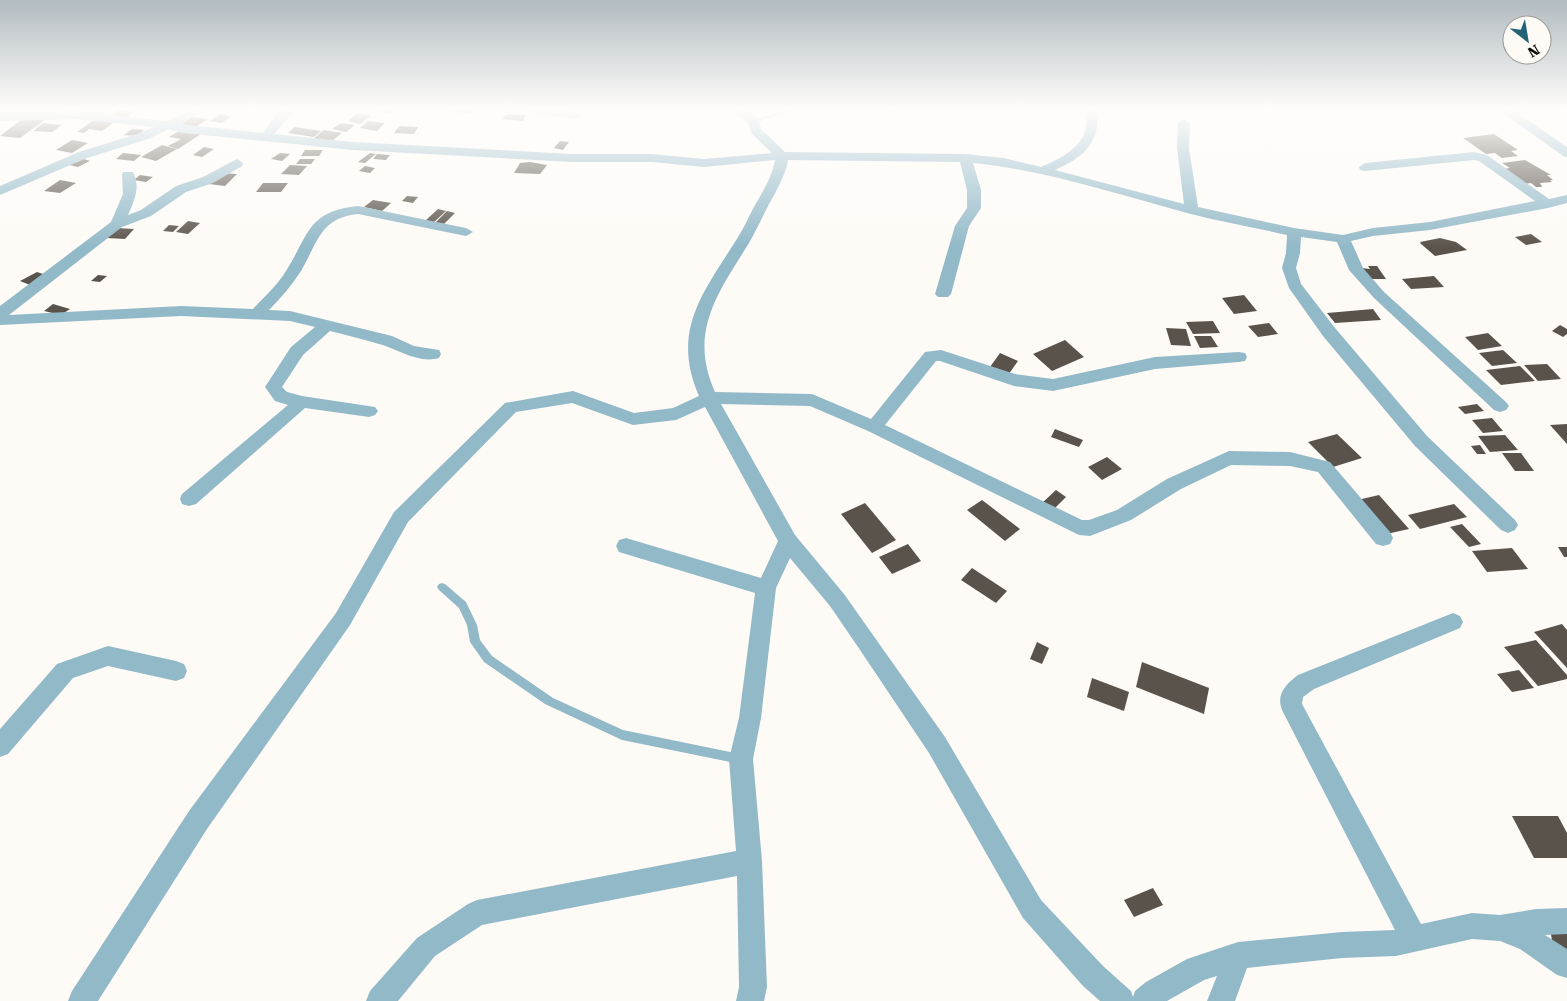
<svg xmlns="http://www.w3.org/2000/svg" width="1567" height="1001" font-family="'Roboto Serif',serif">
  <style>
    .building { fill: #5a534b }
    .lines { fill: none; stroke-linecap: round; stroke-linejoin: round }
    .service { fill: #92b9c8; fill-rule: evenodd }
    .minor { fill: #92b9c8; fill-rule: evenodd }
  </style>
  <rect width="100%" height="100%" fill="#fefbf7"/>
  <g class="building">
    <polygon points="381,108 396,108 390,114 377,112"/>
    <polygon points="453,108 475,108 470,114 450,111"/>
    <polygon points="117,110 135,111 128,117 110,116"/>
    <polygon points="358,113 371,116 360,124 348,121"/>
    <polygon points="220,114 231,117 221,123 210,121"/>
    <polygon points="506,114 526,115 523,121 502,119"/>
    <polygon points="25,117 46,119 20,138 0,136"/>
    <polygon points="193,117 208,119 196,127 181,124"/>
    <polygon points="94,120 114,122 102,131 89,129 84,133 77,132"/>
    <polygon points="368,121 385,123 377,131 360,128"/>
    <polygon points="43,123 62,125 52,132 33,131"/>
    <polygon points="341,123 355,125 346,132 332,129"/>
    <polygon points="399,126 418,127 414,134 394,133"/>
    <polygon points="295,127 321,131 314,137 288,133"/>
    <polygon points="132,129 144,130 137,136 124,135"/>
    <polygon points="181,130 201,134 178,149 168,146 181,139 169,137"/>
    <polygon points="324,130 342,133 331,142 313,139"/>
    <polygon points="1494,134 1518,150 1511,151 1518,156 1502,158 1495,153 1486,154 1463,138"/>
    <polygon points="72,140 88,143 72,153 56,150"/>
    <polygon points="560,141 569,142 563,150 554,148"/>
    <polygon points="162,145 177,149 156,161 141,157"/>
    <polygon points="204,147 214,149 202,157 193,155"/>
    <polygon points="305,150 323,150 319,156 301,156"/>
    <polygon points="123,153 141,155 134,161 116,159"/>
    <polygon points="280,153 290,154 282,161 271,159"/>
    <polygon points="370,153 376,154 365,163 358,162"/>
    <polygon points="377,154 390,155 386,160 373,159"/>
    <polygon points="81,158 90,161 78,167 69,165"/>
    <polygon points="300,159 315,159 311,164 296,164"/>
    <polygon points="1525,160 1551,175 1547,175 1553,180 1550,180 1552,182 1540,183 1542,187 1536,187 1531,183 1524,184 1503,169 1510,168 1502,163"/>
    <polygon points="530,162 547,165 540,174 514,173 520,163"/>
    <polygon points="290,165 307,166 299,175 281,174"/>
    <polygon points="365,166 375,168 370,173 359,171"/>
    <polygon points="221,173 237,174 225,186 209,184"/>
    <polygon points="140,175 153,177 146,182 134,180"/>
    <polygon points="60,180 76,183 60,193 44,191"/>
    <polygon points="263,183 288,183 281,192 256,192"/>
    <polygon points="407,196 418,197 413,203 402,201"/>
    <polygon points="373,200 391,203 382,211 364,207"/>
    <polygon points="438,209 446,211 433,223 425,221"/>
    <polygon points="447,211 455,213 444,224 435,223"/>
    <polygon points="188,221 200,223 188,234 176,232"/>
    <polygon points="169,225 179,226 173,232 163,231"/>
    <polygon points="117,228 134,229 125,239 107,238"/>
    <polygon points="1531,234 1542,242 1526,245 1515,237"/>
    <polygon points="1440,238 1456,242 1467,250 1435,256 1420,243 1421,243 1420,242"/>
    <polygon points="1368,266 1377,266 1386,279 1368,279 1361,268 1370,269"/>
    <polygon points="37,272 46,275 30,285 20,281"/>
    <polygon points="98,275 107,276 100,282 91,281"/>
    <polygon points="1434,276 1444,287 1411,289 1402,279"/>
    <polygon points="1244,295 1257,311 1234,314 1222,298"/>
    <polygon points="53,304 70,309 61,315 44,311"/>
    <polygon points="1373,309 1381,320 1335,323 1327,313"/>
    <polygon points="1213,321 1220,333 1193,334 1186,322"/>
    <polygon points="1269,323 1278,334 1258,337 1248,326"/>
    <polygon points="1560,325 1567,329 1567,334 1563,337 1552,331"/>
    <polygon points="1166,328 1186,329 1191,346 1171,345"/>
    <polygon points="1488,333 1502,346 1478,350 1465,337"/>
    <polygon points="1194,336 1211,336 1218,347 1200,348"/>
    <polygon points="1065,340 1084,357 1052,371 1033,354"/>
    <polygon points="1503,350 1517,363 1492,366 1479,353"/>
    <polygon points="1000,353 1018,361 1008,375 990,367"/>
    <polygon points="1547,364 1561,379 1538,381 1524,365"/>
    <polygon points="1520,366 1535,381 1501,385 1486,370"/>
    <polygon points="1477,404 1484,411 1465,414 1458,407"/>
    <polygon points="1492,418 1503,431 1483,433 1472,420"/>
    <polygon points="1567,424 1567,444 1550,425"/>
    <polygon points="1055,429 1083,440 1079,447 1051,437"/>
    <polygon points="1337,434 1362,458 1333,467 1308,442"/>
    <polygon points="1505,435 1518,450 1490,452 1478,436"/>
    <polygon points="1480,445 1486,454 1477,454 1471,446"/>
    <polygon points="1502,453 1521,453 1534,471 1515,471"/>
    <polygon points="1107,457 1122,469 1102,480 1088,467"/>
    <polygon points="1056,490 1066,497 1052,511 1041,504"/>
    <polygon points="1379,495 1409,529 1382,535 1353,501"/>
    <polygon points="982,500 1020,529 1005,541 967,510"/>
    <polygon points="865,503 896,540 872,553 841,514"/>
    <polygon points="1454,504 1467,517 1420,529 1408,515"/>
    <polygon points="1462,524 1481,544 1469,547 1450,527"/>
    <polygon points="908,544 921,561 892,574 879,557"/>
    <polygon points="1558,547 1567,547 1567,557 1564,557"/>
    <polygon points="1512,548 1528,569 1487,572 1472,551"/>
    <polygon points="972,568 1007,591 996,603 961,580"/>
    <polygon points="1562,624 1567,630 1567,668 1534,632"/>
    <polygon points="1536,640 1567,675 1567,679 1538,686 1504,647"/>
    <polygon points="1037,642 1049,648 1042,664 1030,659"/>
    <polygon points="1142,662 1209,688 1204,714 1136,687"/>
    <polygon points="1519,670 1534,688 1512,692 1497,674"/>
    <polygon points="1092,678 1129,692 1124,711 1087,697"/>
    <polygon points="1512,816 1558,816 1567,833 1567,858 1534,858"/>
    <polygon points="1153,888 1163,905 1134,917 1124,900"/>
    <polygon points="1550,928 1567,934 1567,952 1553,947"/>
  </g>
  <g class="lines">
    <g class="service">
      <polygon points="791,108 800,108 756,122 751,121"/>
      <polygon points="886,108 893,108 897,112 892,113"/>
      <polygon points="442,583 445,584 466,602 477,625 480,640 492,656 553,698 623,730 740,754 744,755 745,759 744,763 740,764 622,740 545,704 484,662 470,642 467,625 459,608 439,590 437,587 439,584"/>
    </g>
    <g class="minor">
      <path d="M195,108H211L180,124L263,133L281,108H293L291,114L274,134L353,142L572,154H652L704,159L772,153L751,133L748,123L727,108H741L758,118L761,129L785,152L965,154L1004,158L1041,167C1059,159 1081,149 1086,128C1087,122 1085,115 1088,108H1095L1098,111C1099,144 1084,157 1055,170L1184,204L1177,148L1178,123L1184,119L1190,123L1189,148L1198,207L1294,228L1343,235L1373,228L1430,222L1535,201L1479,161L1474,160L1365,171L1360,170L1359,167L1365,163L1474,152L1487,155L1549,199L1567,195V203L1548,208L1430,230L1373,236L1351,241L1363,268L1384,292L1506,402L1509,406L1506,410L1500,412L1494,410L1374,298L1349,270L1337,242L1301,237L1300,253L1296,268L1301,284L1335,328L1427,436L1515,520L1518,525L1515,530L1508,533L1501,530L1415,446L1323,336L1289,288L1282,268L1286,253L1287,235C1254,227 1220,222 1187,213C1116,194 1045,170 973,163L981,190V208L969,226L951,294L948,297H938L935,294L955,226L967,208V190L960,162L788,160C785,177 776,191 768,206C762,218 756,231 749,243C718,293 688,332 715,392L812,394L871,419L925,352L941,350L1015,374L1053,379L1155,357L1239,352L1245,353L1247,357L1245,361L1239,362L1155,369L1053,391L1014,386L940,361H936L885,425L1082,520H1089L1117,510L1167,479L1229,451L1290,452L1330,462L1390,532L1393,538L1390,544L1383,546L1376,544L1318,472L1290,466L1231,465L1181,489L1131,520L1090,536L1079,535L868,431L810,406L721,404L795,535L844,594L945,737L1041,900L1103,966L1131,991L1133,997L1135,991L1146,982L1187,959L1238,942L1342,932L1395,930L1283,712C1275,695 1285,685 1298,675L1453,613L1460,616L1463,622L1460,628L1314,689L1303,697L1302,704L1421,924L1472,913L1500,915L1536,909L1567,908V934L1545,935L1567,949V978L1557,975L1520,949L1500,941L1472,939L1396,956L1342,958L1247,968L1235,1001H1207L1217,976L1204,980L1167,1001H1100L1083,986L1023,918L929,753L858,647L830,606L790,558L776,588L761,718L753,759L762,861L767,987L764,1001H736L739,987L737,876L482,925L435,956L398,1001H366L370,991L417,938L468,904L477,900L736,851L729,759L739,718L755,593L619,552L616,546L619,540L626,538L761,578L778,541L705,407L676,420L633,425L572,403L516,412L408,522L350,625L207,829L98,1001H68L72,991L189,811L336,613L394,512L505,403L573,391L634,413L673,408L699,396C671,332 702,294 735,242C743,230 748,218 755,205C763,191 772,177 775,160L704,167L652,162H572L353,150L183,133L169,129L148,139L87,158L0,195V186L79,152L140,133L154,127L76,119L0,121V113L76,111L167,121Z"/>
      <path d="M519,108C533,108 570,105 580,115L574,119L525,112Z"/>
      <polygon points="1496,108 1510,108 1567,147 1567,157 1563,156"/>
      <path d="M237,159L243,163L242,166L213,183L186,192L151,216L122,227L9,315L181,306L253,309C264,297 277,286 286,271C309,235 307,211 358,206L466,228L473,232L466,236L358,214C320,218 318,242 301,271C292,285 281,298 269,310L290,311L392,336L414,346L439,350L441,354L439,358C418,364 398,349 379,344C363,339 346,335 330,331L303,355L282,387L287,392L302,396L375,407L378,411L375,415L369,417L305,408L196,504L189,506L182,504L180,499L182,494L288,405L275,401L265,387L291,347L315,327L290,321L181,316L0,325V306L111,222L123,194L122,175L123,172H133C141,187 134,201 128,215L141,210L176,186L203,177Z"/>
      <polygon points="108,646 176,661 184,664 187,671 184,678 176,681 108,666 73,678 8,754 0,757 0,729 57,664"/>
    </g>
  </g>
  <linearGradient id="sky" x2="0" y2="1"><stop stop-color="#b1bbc0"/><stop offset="0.44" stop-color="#fffdfb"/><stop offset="1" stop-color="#fffdfb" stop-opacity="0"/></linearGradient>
  <rect width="1567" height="248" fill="url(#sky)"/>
  <g transform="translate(1527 40) rotate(149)"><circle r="24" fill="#fefbf7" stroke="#9f9c98"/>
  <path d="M0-4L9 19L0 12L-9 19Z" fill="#226378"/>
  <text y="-8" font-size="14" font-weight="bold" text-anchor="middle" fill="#100d0a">N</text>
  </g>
</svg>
